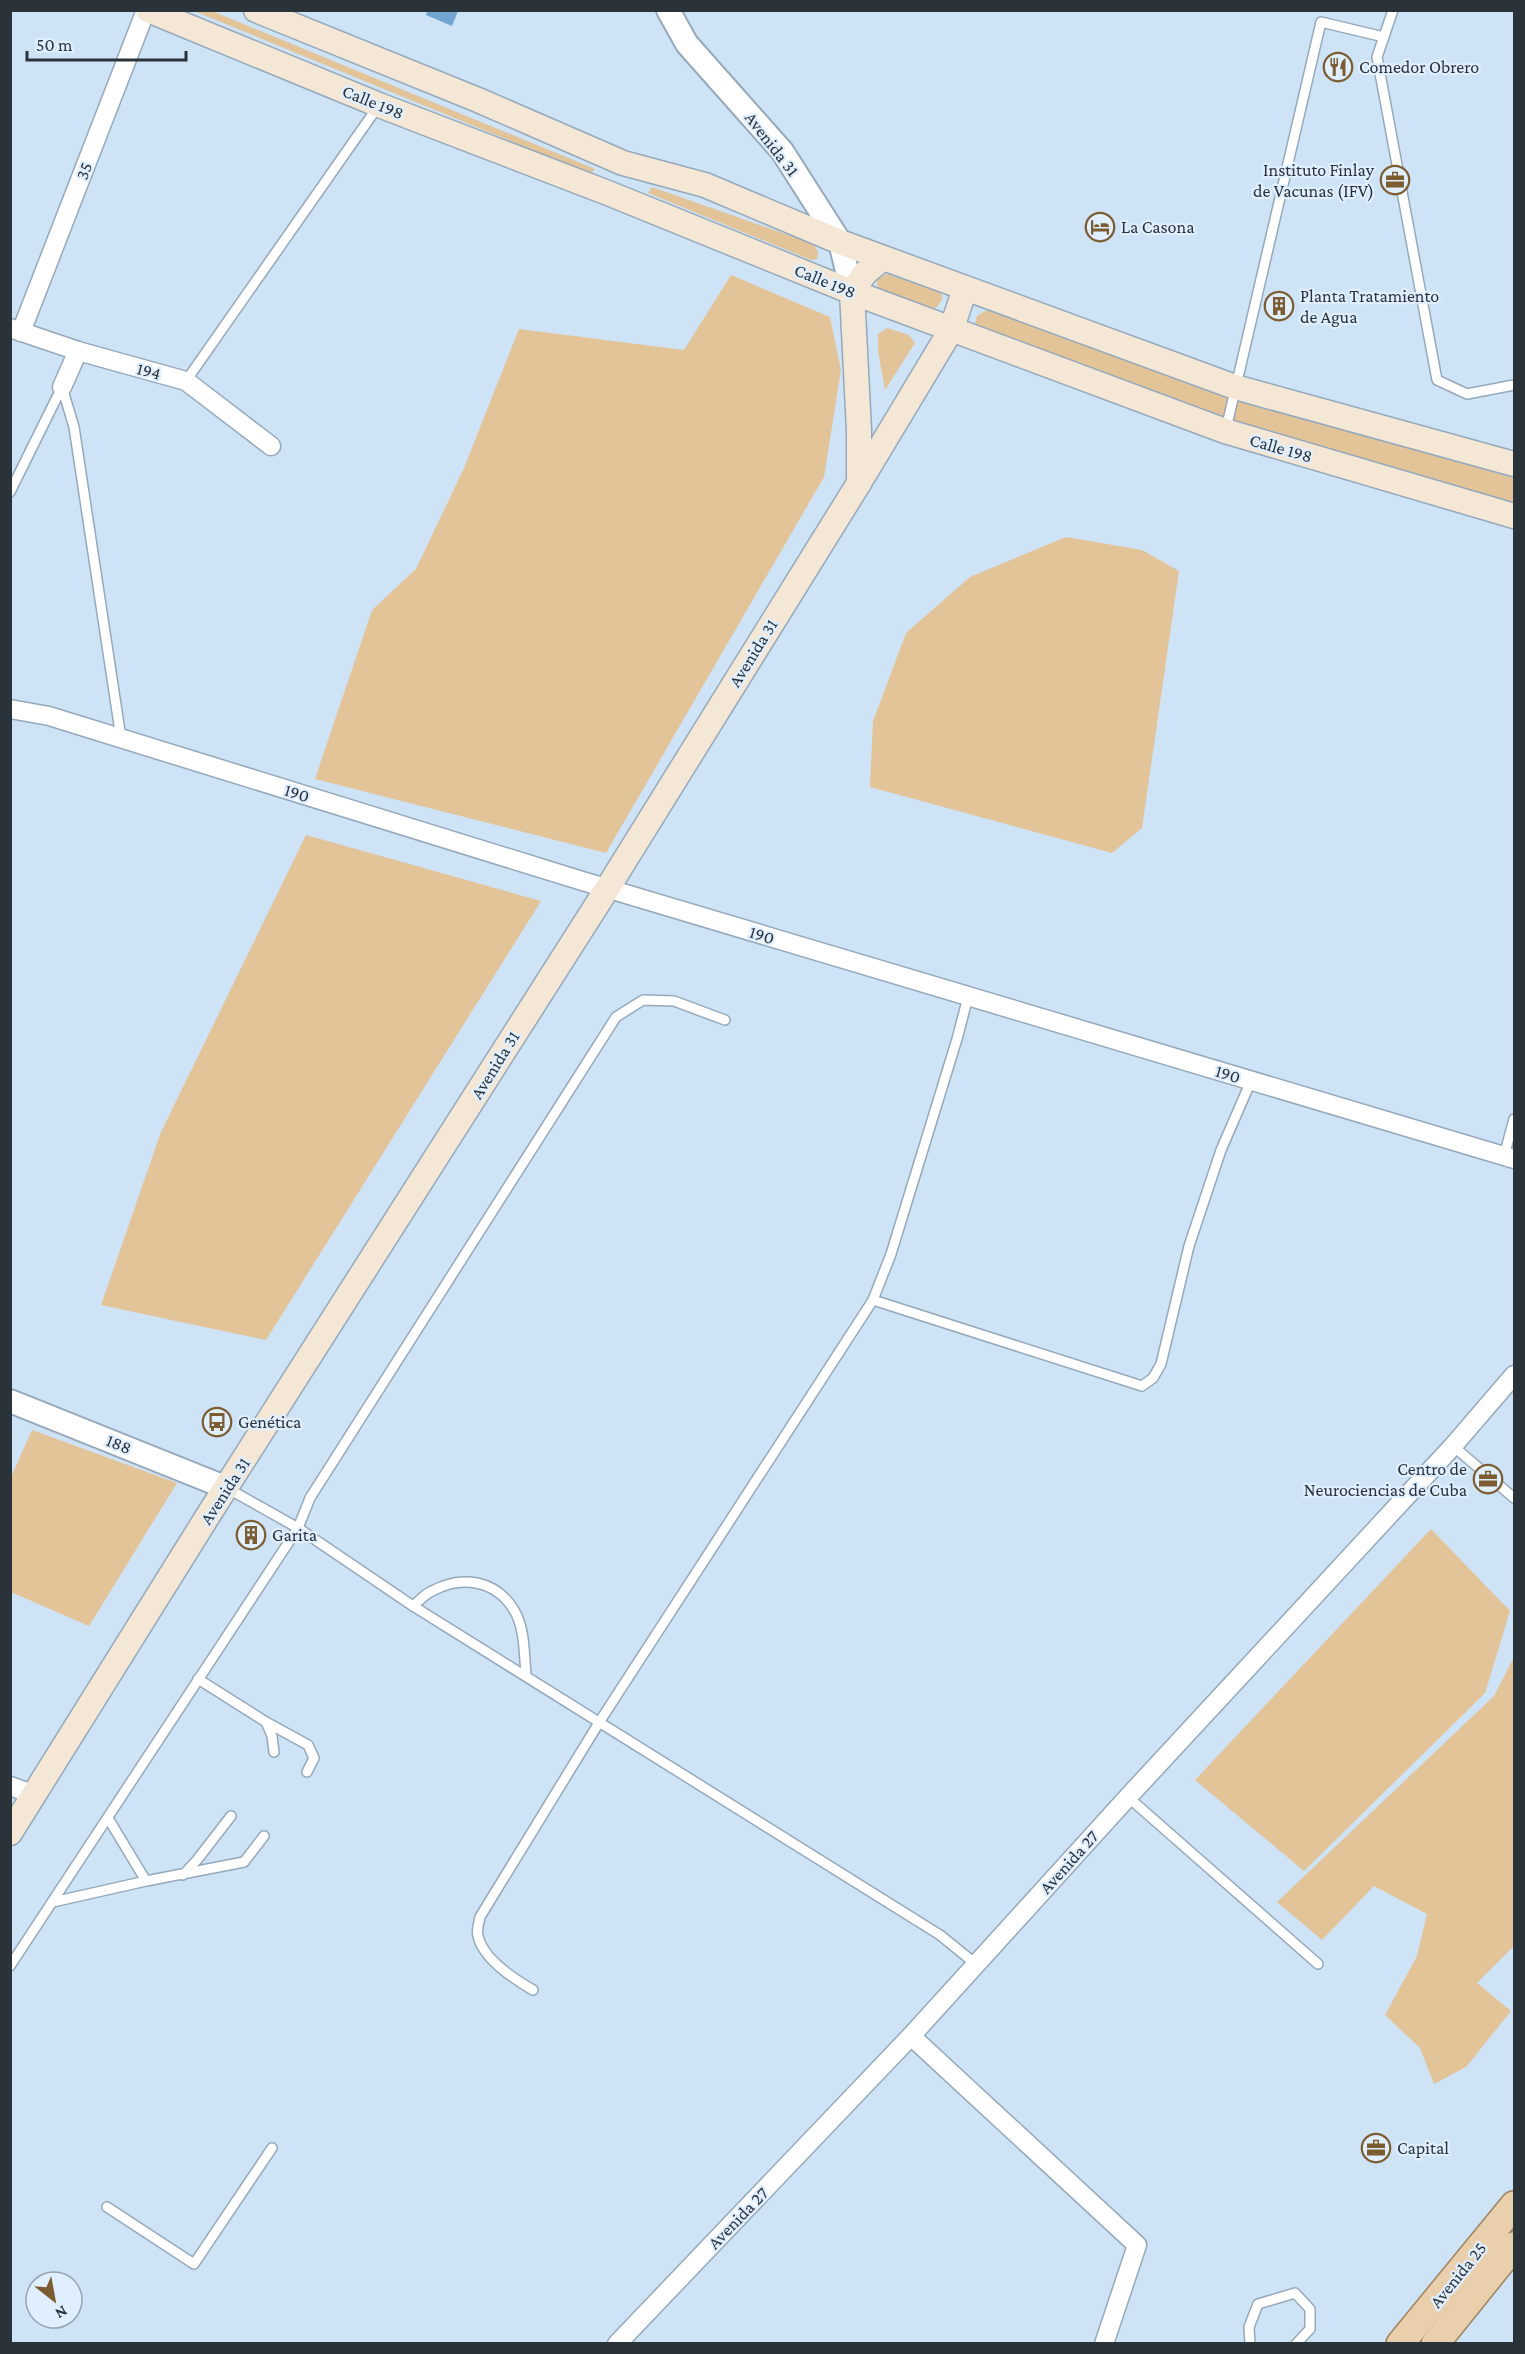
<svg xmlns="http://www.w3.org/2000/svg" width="1525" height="2354" font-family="'Crimson Pro',serif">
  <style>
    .green { fill: #e3c398 }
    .water { fill: #73a5d2 }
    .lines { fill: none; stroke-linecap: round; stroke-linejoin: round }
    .service-casing { stroke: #95a9bb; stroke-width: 12 }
    .minor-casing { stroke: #95a9bb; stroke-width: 21 }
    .tertiary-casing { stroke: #95a9bb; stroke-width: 26 }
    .secondary-casing { stroke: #95a9bb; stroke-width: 27 }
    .primary-casing { stroke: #9d8460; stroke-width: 30 }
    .service { stroke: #fff; stroke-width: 9 }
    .minor { stroke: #fff; stroke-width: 18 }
    .tertiary { stroke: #fff; stroke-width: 22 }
    .secondary { stroke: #f4e7d6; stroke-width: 24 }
    .primary { stroke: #e9cfac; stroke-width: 27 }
    .labels { text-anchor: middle; stroke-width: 4.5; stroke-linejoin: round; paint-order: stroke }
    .poi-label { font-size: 18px; fill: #2b333a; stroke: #dfefff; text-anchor: start }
    .street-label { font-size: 18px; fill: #2b333a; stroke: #dfefff }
  </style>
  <rect width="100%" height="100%" fill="#cee3f6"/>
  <g class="green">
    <polygon points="194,11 212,11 595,169 591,174"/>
    <polygon points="652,187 814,244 818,252 817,259 811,260 648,193"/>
    <polygon points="887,274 940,292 943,298 937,307 930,309 878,289 876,278"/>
    <polygon points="731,275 830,317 841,370 824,477 606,853 315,779 372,610 416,569 464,468 519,329 684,350"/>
    <polygon points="987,310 1232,398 1514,478 1514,503 1224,418 983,332 975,324 977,316"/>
    <polygon points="887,328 909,335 915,343 885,390 878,351 878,334"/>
    <polygon points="1066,537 1142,550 1179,571 1142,828 1112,853 870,787 873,721 906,633 970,577"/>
    <polygon points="306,835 541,901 266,1340 101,1305 161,1132"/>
    <polygon points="32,1430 177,1483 89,1626 11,1592 11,1477"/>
    <polygon points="1431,1529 1510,1611 1485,1693 1304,1871 1195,1780"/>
    <polygon points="1514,1657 1514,1946 1477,1983 1511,2011 1466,2067 1434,2084 1420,2048 1385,2015 1417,1956 1427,1914 1374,1886 1322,1940 1277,1902 1494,1696"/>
  </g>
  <polygon class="water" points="427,11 427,10 458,11 452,26 426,15"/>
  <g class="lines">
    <g class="service-casing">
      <g id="service">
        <polyline points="1393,10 1377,57 1437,380 1467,394 1514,385"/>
        <polyline points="186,381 379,105"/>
        <polyline points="62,387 74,427 121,738"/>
        <polyline points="1226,429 1321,22 1384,37"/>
        <polyline points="10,492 62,387"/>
        <polyline points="1504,1156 1514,1119"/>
        <polyline points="873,1300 1142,1386 1153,1378 1161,1364 1189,1246 1221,1150 1251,1081"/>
        <polyline points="1453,1446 1514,1498"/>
        <polyline points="227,1488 298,1528 413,1606 940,1935 977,1965"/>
        <path d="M413,1606C419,1601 425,1594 432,1591C462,1575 496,1580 514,1610C525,1628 524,1654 526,1674"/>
        <polyline points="198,1679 266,1722 308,1745 314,1758 307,1772"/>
        <polyline points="266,1722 272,1736 274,1752"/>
        <polyline points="1128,1797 1318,1964"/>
        <polyline points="108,1818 146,1881"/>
        <polyline points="183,1875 197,1860 231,1816"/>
        <polyline points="53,1902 146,1881 244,1862 264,1836"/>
        <polyline points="10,1966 298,1528 310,1498 616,1017 643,1000 674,1001 725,1020"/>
        <path d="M533,1990C514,1979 483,1959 478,1936C476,1930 479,1923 480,1917L600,1721L873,1300L891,1254L957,1039L968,997"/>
        <polyline points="107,2207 194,2264 272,2148"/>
        <polyline points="1250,2344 1249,2327 1258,2304 1295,2293 1310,2309 1310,2329 1296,2344"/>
      </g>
    </g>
    <g class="minor-casing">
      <g id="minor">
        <polyline points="10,328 78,351 186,381 271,446"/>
        <polyline points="21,332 146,10"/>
        <polyline points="62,387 78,351"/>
        <polyline points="10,709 49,716 579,880 1514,1159"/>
        <polyline points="10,1786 35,1795"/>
        <polyline points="911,2036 1137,2245 1104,2344"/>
        <polyline points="617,2344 911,2036 1128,1797 1453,1446 1514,1375"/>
      </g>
    </g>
    <g class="tertiary-casing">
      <g id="tertiary">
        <polyline points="668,10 687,44 782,151 840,242 852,292"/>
        <polyline points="10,1401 227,1488"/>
      </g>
    </g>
    <g class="secondary-casing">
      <g id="secondary">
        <polyline points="148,10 379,105 608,193 852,292 1225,431 1514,516"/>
        <polyline points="256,10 478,100 623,163 705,185 840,242 1235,387 1514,464"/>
        <polyline points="859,483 859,430 852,292 865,273 883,258"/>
        <polyline points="10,1833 209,1514 607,889 859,483 951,330 965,289"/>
      </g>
    </g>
    <g class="primary-casing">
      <g id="primary">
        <polyline points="1400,2344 1514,2205"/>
        <polyline points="1435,2344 1514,2246"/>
      </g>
    </g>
    <use href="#service" class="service"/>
    <use href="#minor" class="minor"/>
    <use href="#tertiary" class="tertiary"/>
    <use href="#secondary" class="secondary"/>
    <use href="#primary" class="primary"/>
  </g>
  <defs>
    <g id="restaurant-ring" transform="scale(1.5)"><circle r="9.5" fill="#dfefff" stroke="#7c5d32" stroke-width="1.5"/><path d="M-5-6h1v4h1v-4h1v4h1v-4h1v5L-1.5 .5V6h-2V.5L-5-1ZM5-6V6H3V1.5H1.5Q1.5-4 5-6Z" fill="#7c5d32"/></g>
    <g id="office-ring" transform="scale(1.5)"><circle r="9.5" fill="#dfefff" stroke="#7c5d32" stroke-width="1.5"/><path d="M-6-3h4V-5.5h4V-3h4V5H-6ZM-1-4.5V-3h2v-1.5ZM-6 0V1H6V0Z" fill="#7c5d32"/></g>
    <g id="hotel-ring" transform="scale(1.5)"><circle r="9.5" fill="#dfefff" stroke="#7c5d32" stroke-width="1.5"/><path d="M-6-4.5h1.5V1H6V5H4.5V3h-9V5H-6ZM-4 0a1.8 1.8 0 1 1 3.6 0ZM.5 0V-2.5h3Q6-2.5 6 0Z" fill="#7c5d32"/></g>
    <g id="building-ring" transform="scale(1.5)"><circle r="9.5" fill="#dfefff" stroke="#7c5d32" stroke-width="1.5"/><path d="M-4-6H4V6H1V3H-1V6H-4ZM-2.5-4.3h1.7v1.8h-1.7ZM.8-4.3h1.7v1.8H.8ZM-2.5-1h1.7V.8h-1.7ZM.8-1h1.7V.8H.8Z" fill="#7c5d32"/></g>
    <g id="bus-ring" transform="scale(1.5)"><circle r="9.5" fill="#dfefff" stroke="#7c5d32" stroke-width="1.5"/><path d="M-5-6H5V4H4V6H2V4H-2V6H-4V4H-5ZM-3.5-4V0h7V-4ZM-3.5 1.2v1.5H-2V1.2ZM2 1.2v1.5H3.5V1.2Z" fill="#7c5d32"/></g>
  </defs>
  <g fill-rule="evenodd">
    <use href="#restaurant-ring" x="1338" y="67"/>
    <use href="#office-ring" x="1395" y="180"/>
    <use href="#hotel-ring" x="1100" y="227"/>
    <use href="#building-ring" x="1279" y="306"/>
    <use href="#bus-ring" x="217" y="1422"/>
    <use href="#office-ring" x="1488" y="1479"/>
    <use href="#building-ring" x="251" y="1535"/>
    <use href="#office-ring" x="1376" y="2148"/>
  </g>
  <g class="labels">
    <g class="poi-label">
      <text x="1359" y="73">Comedor Obrero</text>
      <text x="1374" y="176" text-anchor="end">Instituto Finlay<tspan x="1374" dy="21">de Vacunas (IFV)</tspan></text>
      <text x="1121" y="233">La Casona</text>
      <text x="1300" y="302">Planta Tratamiento<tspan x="1300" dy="21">de Agua</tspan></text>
      <text x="238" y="1428">Genética</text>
      <text x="1467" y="1475" text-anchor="end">Centro de<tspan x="1467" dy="21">Neurociencias de Cuba</tspan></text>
      <text x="272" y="1541">Garita</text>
      <text x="1397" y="2154">Capital</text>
    </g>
    <g class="street-label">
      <text transform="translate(373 102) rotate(22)" y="6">Calle 198</text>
      <text transform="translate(772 144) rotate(52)" y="6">Avenida 31</text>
      <text transform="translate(84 171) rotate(-69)" y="6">35</text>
      <text transform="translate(825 281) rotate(22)" y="6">Calle 198</text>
      <text transform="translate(149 371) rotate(15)" y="6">194</text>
      <text transform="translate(1281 448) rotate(16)" y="6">Calle 198</text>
      <text transform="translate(753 653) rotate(-58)" y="6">Avenida 31</text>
      <text transform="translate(297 793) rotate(17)" y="6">190</text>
      <text transform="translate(762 935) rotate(17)" y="6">190</text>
      <text transform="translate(495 1065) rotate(-58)" y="6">Avenida 31</text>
      <text transform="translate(1228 1074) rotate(17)" y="6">190</text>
      <text transform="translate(119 1444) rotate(22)" y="6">188</text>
      <text transform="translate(225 1491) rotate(-57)" y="6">Avenida 31</text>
      <text transform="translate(1069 1862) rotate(-48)" y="6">Avenida 27</text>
      <text transform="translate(738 2218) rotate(-46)" y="6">Avenida 27</text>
      <text transform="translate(1458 2275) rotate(-51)" y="6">Avenida 25</text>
    </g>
  </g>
  <rect width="1525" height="2354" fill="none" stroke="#2b333a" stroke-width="24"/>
  <g transform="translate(54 2300) rotate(149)"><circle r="28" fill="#dfefff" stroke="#97a4b0" stroke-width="1.5"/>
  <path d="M0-4.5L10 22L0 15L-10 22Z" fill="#7c5d32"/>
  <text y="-9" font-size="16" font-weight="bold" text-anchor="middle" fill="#2b333a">N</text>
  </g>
  <path d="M27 51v9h159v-9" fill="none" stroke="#2b333a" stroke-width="3"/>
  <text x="36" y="51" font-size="18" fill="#2b333a" stroke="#dfefff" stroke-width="4.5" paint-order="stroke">50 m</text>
</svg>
